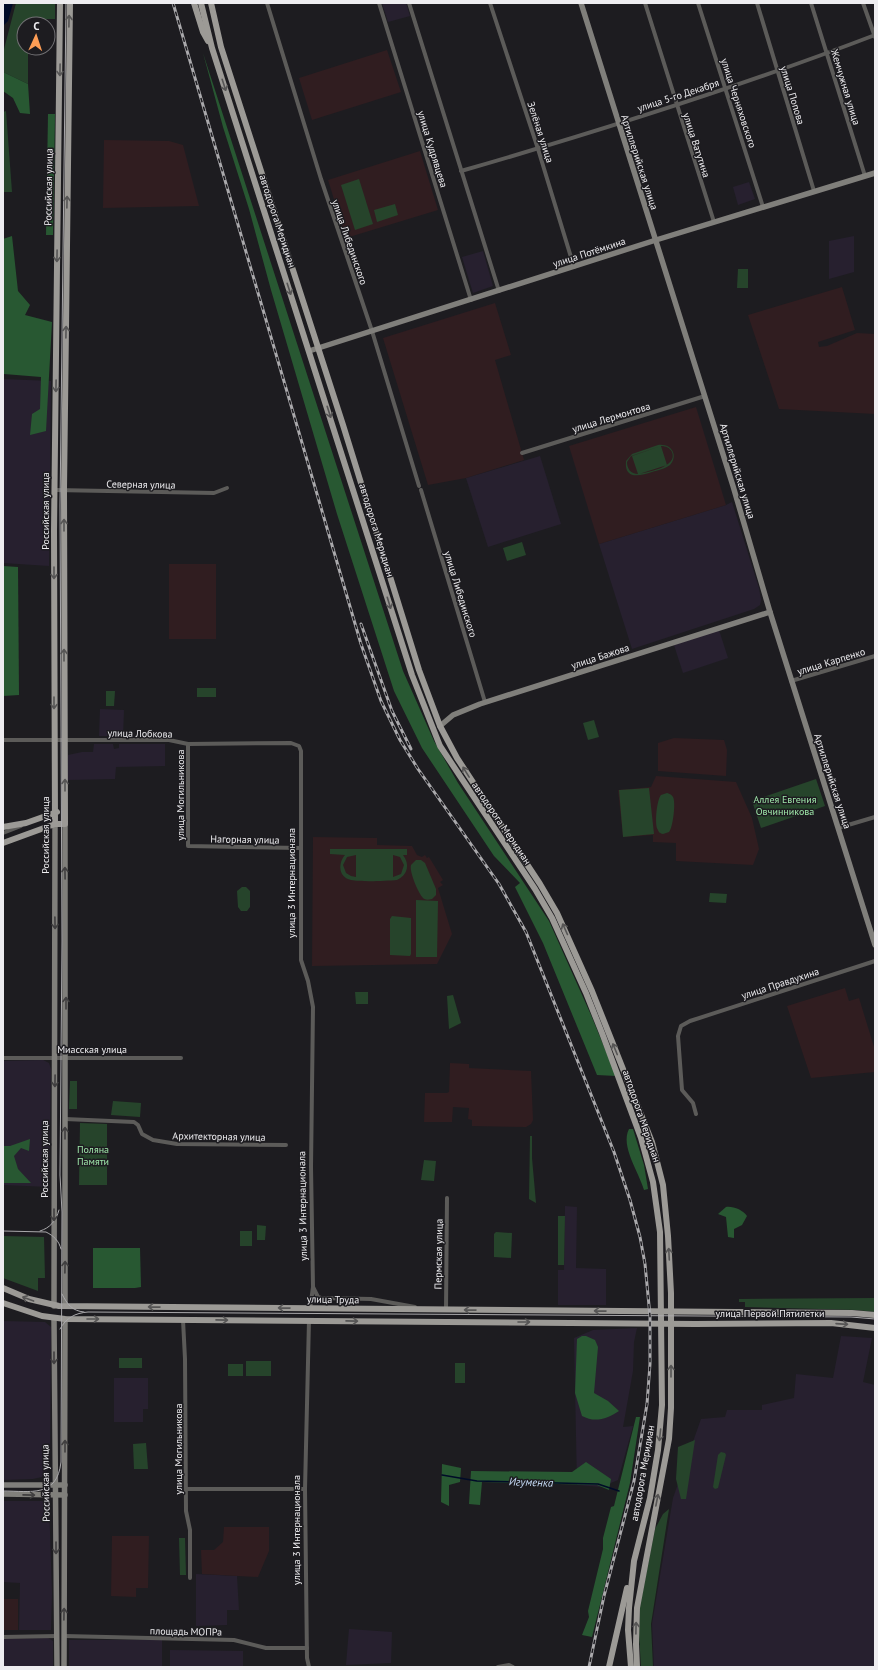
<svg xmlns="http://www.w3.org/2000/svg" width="878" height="1670" font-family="'PT Sans',sans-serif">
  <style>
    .commercial { fill: #27202f }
    .education { fill: #301d20 }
    .green { fill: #26442b; fill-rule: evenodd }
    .forest { fill: #285832 }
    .water { fill: #000b28 }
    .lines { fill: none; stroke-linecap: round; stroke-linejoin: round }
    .stream { stroke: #000b28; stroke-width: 1.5 }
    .street { stroke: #5c5b59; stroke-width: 4 }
    .secondary { stroke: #807f7b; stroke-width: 5.5 }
    .primary { stroke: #9c9a96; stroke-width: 6 }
    .tram { stroke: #aaa9ac; stroke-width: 1 }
    .rail-casing { stroke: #aaa9ac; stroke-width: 3 }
    .rail { stroke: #1d1c20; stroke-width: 1.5; stroke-dasharray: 4.5; stroke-linecap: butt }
    .oneway { stroke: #565555 }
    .oneway2 { stroke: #403f40 }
    .labels { text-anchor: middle; stroke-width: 3; stroke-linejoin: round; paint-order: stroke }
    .street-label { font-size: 10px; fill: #eeedf0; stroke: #1d1c20 }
    .park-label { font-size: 10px; fill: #9fe7aa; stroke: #1d1c20 }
    .water-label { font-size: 11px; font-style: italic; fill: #c5daf6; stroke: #1d1c20 }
  </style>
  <rect width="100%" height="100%" fill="#1d1c20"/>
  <g class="commercial">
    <polygon points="382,3 406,3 410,16 388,22"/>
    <polygon points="749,182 755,199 738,205 733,187"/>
    <polygon points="854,236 854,272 829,279 829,241"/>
    <polygon points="483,251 493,286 473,293 462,257"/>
    <polygon points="3,379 51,381 49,566 3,563"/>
    <polygon points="540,456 561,524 488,547 466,478"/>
    <polygon points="732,502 759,588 761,600 760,605 754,609 632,649 599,544 726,505"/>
    <polygon points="719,630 728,658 683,673 674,645"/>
    <polygon points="100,709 124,710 123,736 99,736"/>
    <polygon points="94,744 113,744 114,749 119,748 119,744 165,744 165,766 116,767 115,779 67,780 68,755 82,752 93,752"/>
    <polygon points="43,1060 49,1063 51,1069 49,1187 3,1185 3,1061"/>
    <polygon points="565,1206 577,1207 576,1268 606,1269 606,1305 558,1305 558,1270 564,1270"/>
    <polygon points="3,1321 45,1322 51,1327 50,1466 42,1477 33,1479 3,1480"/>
    <polygon points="637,1328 634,1342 633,1371 623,1427 633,1426 618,1480 601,1487 577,1485 574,1338 593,1330"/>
    <polygon points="841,1336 872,1338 863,1382 875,1385 875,1667 654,1667 652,1624 673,1498 701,1419 725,1417 727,1410 762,1410 762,1405 794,1398 796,1374 833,1378"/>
    <polygon points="114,1378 148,1378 148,1409 143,1409 143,1422 114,1422"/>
    <polygon points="3,1501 49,1501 52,1593 51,1630 19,1630 20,1583 3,1582"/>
    <polygon points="196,1574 237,1576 239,1610 227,1610 227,1625 196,1626"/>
    <polygon points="349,1629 392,1632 391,1663 346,1665"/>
    <polygon points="48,1638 53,1641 53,1667 3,1667 3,1639"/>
    <rect x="69" y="1640" width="93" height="27"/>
    <polygon points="170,1650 243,1651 243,1667 170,1667"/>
  </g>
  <g class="education">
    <polygon points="387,50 401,92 312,120 299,78"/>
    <polygon points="104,140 169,141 183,145 199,206 103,208"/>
    <polygon points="420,151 438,210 346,238 328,180"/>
    <polygon points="842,287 855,330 818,342 819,347 827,346 857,333 875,334 875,414 779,409 748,315"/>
    <polygon points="495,303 511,355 495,360 524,460 466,478 428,485 383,338"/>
    <polygon points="696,407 726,505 599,544 569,446"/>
    <rect x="169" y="564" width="47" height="75"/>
    <polygon points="674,738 724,740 727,750 726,776 658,771 658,743"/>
    <polygon points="656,776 736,782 752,818 759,849 753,865 676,861 676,843 653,842 653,835 623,837 618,790 651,787"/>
    <polygon points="313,837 377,838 377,845 412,846 417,855 422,857 425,855 427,858 429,857 443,880 440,882 443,885 438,888 452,934 437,964 312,966"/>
    <polygon points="845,988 849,1001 859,998 875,1050 875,1072 811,1078 787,1006"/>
    <polygon points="450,1063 469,1064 469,1068 531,1071 533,1120 531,1124 526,1127 472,1126 472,1120 468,1119 469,1108 453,1107 452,1122 424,1122 425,1093 447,1093 449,1092"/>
    <polygon points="224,1527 269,1527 269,1551 258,1577 202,1574 201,1550 214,1550 223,1542"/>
    <polygon points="112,1536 149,1536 148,1588 136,1588 136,1597 111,1596"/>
    <rect x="3" y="1599" width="15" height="31"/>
  </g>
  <g class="green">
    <polygon points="16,3 55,3 55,19 35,19 34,24 24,24 24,48 28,48 28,84 3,72 3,53"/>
    <polygon points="6,111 12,192 3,192 3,112"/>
    <polygon points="359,179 373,224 355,230 341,185"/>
    <polygon points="395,204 398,215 377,222 374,210"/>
    <polygon points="738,269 748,269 748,288 737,288"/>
    <path d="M658,445C671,443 679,455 670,465C665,469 658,470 652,472C640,476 624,480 626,461L632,454ZM661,446C666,446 670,448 672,452C678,467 648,472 639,474L667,465ZM661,446L632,456L638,474C631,474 627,469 627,462L631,456Z"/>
    <polygon points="522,542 526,555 507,561 503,548"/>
    <rect x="197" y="688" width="19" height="9"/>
    <polygon points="106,691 115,691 114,706 106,706"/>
    <polygon points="594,720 599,737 588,740 583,723"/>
    <polygon points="816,779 825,806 761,828 752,801"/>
    <polygon points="649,788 654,834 623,837 619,790"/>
    <path d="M667,793C670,794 671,794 673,797C676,802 673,828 669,832L663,834C660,833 659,833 658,830C654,825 657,799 661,795Z"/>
    <path d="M330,849H407V855H403C410,864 408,875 397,880C386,881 361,882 351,880C338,877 338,863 345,855L330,854ZM356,855V877L351,876L346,873L343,865L347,857ZM393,855L400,857L404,865L401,874L393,877Z"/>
    <path d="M416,860H421L425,863L436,889V895L432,899C428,900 425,900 423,898C418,893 409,871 411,865Z"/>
    <polygon points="242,887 246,887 250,891 250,907 247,911 241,911 238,907 237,891"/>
    <polygon points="710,893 727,894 726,903 709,902"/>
    <polygon points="416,900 438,901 437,957 416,957"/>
    <polygon points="392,916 411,918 411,954 410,956 390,955 390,919"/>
    <polygon points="355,992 368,992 368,1004 356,1004"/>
    <polygon points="453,995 461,1023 449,1029 447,996"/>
    <polygon points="70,1081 77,1081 77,1109 69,1109"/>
    <polygon points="113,1101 141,1103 140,1117 111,1115"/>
    <polygon points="80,1123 107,1124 107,1185 79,1185"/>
    <polygon points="530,1136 532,1136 532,1158 536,1203 529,1199"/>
    <polygon points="424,1160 436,1161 434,1181 421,1180"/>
    <polygon points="558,1216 565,1216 564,1265 558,1265"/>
    <polygon points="257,1225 266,1226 265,1240 257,1240"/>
    <rect x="240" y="1231" width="12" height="15"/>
    <polygon points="496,1232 512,1233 511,1258 494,1257 494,1234"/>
    <polygon points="3,1236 44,1237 45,1278 38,1278 38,1291 3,1278"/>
    <polygon points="875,1298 875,1312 856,1310 745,1307 745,1302 739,1302 739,1299"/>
    <rect x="119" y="1358" width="23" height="10"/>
    <rect x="246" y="1361" width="25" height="15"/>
    <rect x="455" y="1363" width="10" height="20"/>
    <rect x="228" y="1364" width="15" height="12"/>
    <polygon points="695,1440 686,1499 681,1499 676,1479 678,1447"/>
    <polygon points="146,1443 148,1469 134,1469 133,1444"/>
    <polygon points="721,1452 725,1453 726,1455 718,1488 715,1489 713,1487 718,1455"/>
    <polygon points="669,1509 651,1624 653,1667 641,1667 639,1634 640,1606 655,1529 663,1514"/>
    <polygon points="179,1538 185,1538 186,1575 180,1575"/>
  </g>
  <g class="forest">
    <polygon points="203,53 403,671 434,741 458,783 549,921 591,1015 616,1076 597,1075 543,943 515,887 520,883 494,856 422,748 394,691 337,514 271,290 249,209 223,127"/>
    <polygon points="3,72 28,84 30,114 20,113 13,98 3,91"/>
    <polygon points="48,114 55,114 53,235 46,235"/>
    <polygon points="12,236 18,291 30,305 25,315 52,322 46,431 30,435 32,414 40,409 41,377 4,374 3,375 3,239"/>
    <polygon points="3,566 18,567 19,695 3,696"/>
    <path d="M629,1129H633L644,1165L648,1189L644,1190C639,1172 620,1146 629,1129Z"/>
    <polygon points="30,1139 29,1151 21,1148 14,1156 18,1169 31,1183 3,1183 3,1146 10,1146"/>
    <path d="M726,1207C733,1206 743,1210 747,1216L742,1225L734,1229V1238L728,1237L726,1217L718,1214Z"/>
    <polygon points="93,1248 140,1248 141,1287 135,1288 93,1288"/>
    <path d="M582,1336H586L595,1340L598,1347L594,1393L608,1401L619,1411C607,1419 595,1423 582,1416L575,1393L577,1339Z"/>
    <polygon points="636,1417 640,1417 630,1483 592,1637 582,1635 589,1617 588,1611 603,1549 603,1538 611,1507 614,1506"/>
    <polygon points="586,1462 611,1479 609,1490 597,1485 482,1482 480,1505 469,1504 471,1471 572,1472"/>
    <polygon points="442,1464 461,1468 460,1482 449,1485 449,1506 441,1502"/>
  </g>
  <polygon class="water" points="3,3 13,3 8,21 3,26"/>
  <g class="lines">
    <polyline class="stream" points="442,1475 477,1481 598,1484 619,1491"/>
    <g class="street">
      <polyline points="267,3 321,179 372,331 419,486"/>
      <polyline points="379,3 471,300"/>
      <polyline points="409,3 499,291"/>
      <polyline points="490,3 538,149 574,267"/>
      <polyline points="645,3 714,222"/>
      <polyline points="698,3 763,207"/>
      <polyline points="757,3 814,191"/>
      <polyline points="811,3 865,176"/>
      <polyline points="863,3 875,37"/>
      <path d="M461,171C600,131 739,87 875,35"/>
      <polyline points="522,453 705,396"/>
      <polyline points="55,490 214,493 227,488"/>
      <polyline points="421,490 485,702"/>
      <polyline points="791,681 875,656"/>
      <polyline points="3,740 169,740 188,744 291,743 299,746 301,751 301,960 308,981 313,1007 311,1167 313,1287 310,1309"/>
      <polyline points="188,744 188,846 301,848"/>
      <polyline points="838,828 875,817"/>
      <polyline points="3,833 21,826"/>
      <polyline points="3,1058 181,1058"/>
      <polyline points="696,1114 693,1103 682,1090 678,1036 681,1026 690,1021 875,961"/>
      <polyline points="65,1119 134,1122 138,1125 142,1134 153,1140 177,1144 286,1145"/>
      <polyline points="313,1287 318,1297 321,1298 371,1299 415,1307"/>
      <polyline points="446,1310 447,1198"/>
      <polyline points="183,1320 185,1359 186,1511 190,1530 190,1578"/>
      <polyline points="186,1489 305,1489"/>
      <polyline points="64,1636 234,1640 266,1648 307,1648"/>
      <polyline points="3,1637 57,1636"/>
      <polyline points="309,1667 307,1658 305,1489 309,1320"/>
      <polyline points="498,1667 509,1665 513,1667"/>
    </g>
    <g class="secondary">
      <polyline points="581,3 733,486 770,612 875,945"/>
      <polyline points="309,351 656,240 875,173"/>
      <polyline points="440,726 453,715 480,704 770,612"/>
      <polyline points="65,824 65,1306"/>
      <polyline points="54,1306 55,824"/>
      <polyline points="54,1319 57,1667"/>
      <polyline points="3,1485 65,1485"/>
      <polyline points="3,1494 65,1495"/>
      <polyline points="64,1667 65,1319"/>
    </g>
    <g class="primary">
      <polyline points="194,3 203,32 208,41"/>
      <polyline points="201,3 212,48 412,675 440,746 535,889 552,918 586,993 602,1033 641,1138 653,1182 660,1232 662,1405 658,1450 650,1498 634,1561 629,1608 628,1630 631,1667"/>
      <polyline points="211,3 221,47 343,425 419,670 440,726 457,758 540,884 557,913 592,991 652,1142 663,1185 668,1236 671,1293 671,1408 669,1439 637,1608 636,1644 637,1667"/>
      <polyline points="55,824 54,531 60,3"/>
      <polyline points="3,827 26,823 57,812"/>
      <polyline points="3,843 55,824 65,824 64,490 70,3"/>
      <polyline points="3,1288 29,1299 59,1306 852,1313 875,1315"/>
      <polyline points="3,1303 42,1316 65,1319 695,1324 831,1323 875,1328"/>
      <polyline points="609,1667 627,1588"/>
    </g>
    <g class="tram">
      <path d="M3,1231L46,1232C54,1236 59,1241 61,1249"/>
      <path d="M40,1231C50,1228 56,1221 59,1210"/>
      <path d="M62,1294C67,1304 72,1311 84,1312"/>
      <path d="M60,1329C66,1318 75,1313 88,1312L851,1317L875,1319"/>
      <path d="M3,1491C31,1491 57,1498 61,1462L62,1212L60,1175L62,941L60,505L66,3"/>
    </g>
    <g class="rail-casing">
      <g id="rail">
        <polyline points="173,3 361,644 381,701 400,740 418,769 499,884 526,932 614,1152 630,1200 640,1237 645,1264 650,1316 650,1364 647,1404 634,1481 604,1596 589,1667"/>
        <polyline points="361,624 392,711 411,749"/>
      </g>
    </g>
    <use href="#rail" class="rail"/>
  </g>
  <defs><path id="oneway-shaft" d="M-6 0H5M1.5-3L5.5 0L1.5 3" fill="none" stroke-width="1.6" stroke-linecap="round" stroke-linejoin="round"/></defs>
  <g class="oneway">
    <use href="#oneway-shaft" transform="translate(69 21) rotate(-89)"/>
    <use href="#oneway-shaft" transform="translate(60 70) rotate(91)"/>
    <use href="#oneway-shaft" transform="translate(224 85) rotate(72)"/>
    <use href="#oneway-shaft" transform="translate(67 202) rotate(-89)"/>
    <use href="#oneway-shaft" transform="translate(57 256) rotate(91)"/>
    <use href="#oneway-shaft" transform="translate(289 289) rotate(72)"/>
    <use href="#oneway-shaft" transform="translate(66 332) rotate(-89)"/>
    <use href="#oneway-shaft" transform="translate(56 386) rotate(91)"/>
    <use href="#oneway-shaft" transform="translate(329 412) rotate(72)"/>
    <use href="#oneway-shaft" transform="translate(64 525) rotate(-90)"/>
    <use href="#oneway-shaft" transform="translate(54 573) rotate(90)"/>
    <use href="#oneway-shaft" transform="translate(389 603) rotate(73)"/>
    <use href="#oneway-shaft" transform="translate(64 655) rotate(-90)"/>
    <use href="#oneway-shaft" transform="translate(54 703) rotate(90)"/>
    <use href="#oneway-shaft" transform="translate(466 772) rotate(-122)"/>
    <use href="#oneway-shaft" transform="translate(65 785) rotate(-90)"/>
    <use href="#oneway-shaft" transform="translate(565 929) rotate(-114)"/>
    <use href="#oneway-shaft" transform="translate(615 1049) rotate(-112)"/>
    <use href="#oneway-shaft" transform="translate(669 1254) rotate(-93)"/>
    <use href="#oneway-shaft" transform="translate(28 1299) rotate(-160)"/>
    <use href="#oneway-shaft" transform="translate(154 1307) rotate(-179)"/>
    <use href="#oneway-shaft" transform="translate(284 1308) rotate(-179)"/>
    <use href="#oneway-shaft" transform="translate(470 1310) rotate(-179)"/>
    <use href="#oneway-shaft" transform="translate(600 1311) rotate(-179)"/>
    <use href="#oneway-shaft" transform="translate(93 1319)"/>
    <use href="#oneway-shaft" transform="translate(222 1320) rotate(1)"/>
    <use href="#oneway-shaft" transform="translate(352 1321) rotate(1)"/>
    <use href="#oneway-shaft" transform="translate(524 1322)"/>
    <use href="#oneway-shaft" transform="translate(842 1324) rotate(4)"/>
    <use href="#oneway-shaft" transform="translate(671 1371) rotate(-90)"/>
    <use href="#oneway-shaft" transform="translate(660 1435) rotate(96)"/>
    <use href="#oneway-shaft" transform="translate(657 1500) rotate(-79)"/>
    <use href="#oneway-shaft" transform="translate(636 1628) rotate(-89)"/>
  </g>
  <g class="oneway2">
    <use href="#oneway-shaft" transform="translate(65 873) rotate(-91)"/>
    <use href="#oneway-shaft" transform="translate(55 923) rotate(89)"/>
    <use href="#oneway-shaft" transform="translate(66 1003) rotate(-90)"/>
    <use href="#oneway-shaft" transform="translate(55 1081) rotate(91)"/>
    <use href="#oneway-shaft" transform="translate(65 1133) rotate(-90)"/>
    <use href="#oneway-shaft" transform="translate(54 1215) rotate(90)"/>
    <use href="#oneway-shaft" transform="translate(65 1267) rotate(-89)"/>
    <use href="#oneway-shaft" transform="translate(54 1358) rotate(90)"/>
    <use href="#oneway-shaft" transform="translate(65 1446) rotate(-90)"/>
    <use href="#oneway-shaft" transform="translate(29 1495) rotate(1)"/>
    <use href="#oneway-shaft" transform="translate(56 1548) rotate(90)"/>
    <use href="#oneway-shaft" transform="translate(64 1614) rotate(-89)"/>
  </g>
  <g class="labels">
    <g class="street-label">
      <text transform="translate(846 87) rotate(73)" y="4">Жемчужная улица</text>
      <text transform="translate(678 95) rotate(-18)" y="4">улица 5-го Декабря</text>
      <text transform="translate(793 95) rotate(73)" y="4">улица Попова</text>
      <text transform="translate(739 103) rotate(72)" y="4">улица Черняховского</text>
      <text transform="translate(541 132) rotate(72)" y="4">Зелёная улица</text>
      <text transform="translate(697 145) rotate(72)" y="4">улица Ватутина</text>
      <text transform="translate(433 149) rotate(73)" y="4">улица Кудрявцева</text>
      <text transform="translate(640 162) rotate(72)" y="4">Артиллерийская улица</text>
      <text transform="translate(48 187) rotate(-89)" y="4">Российская улица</text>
      <text transform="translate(278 221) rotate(72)" y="4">автодорога Меридиан</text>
      <text transform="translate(350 242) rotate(71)" y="4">улица Либединского</text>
      <text transform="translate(589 252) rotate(-18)" y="4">улица Потёмкина</text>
      <text transform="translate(611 417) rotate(-17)" y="4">улица Лермонтова</text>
      <text transform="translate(738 471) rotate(73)" y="4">Артиллерийская улица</text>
      <text transform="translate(141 484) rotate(1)" y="4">Северная улица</text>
      <text transform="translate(45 511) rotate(-90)" y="4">Российская улица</text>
      <text transform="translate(377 530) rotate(73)" y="4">автодорога Меридиан</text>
      <text transform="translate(461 594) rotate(73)" y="4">улица Либединского</text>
      <text transform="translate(600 656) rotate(-18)" y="4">улица Бажова</text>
      <text transform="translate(831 661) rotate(-17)" y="4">улица Карпенко</text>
      <text transform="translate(140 733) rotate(1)" y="4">улица Лобкова</text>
      <text transform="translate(833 781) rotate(72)" y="4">Артиллерийская улица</text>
      <text transform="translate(180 795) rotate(-90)" y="4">улица Могильникова</text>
      <text transform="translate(502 823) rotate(56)" y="4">автодорога Меридиан</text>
      <text transform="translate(45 835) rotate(-90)" y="4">Российская улица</text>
      <text transform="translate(245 839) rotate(1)" y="4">Нагорная улица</text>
      <text transform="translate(291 883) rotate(-90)" y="4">улица 3 Интернационала</text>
      <text transform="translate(780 983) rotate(-18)" y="4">улица Правдухина</text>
      <text x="92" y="1053">Миасская улица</text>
      <text transform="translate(642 1116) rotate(71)" y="4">автодорога Меридиан</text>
      <text transform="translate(219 1136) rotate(1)" y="4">Архитекторная улица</text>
      <text transform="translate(44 1159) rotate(-90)" y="4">Российская улица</text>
      <text transform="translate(302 1206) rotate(-91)" y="4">улица 3 Интернационала</text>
      <text transform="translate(438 1254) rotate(-89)" y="4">Пермская улица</text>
      <text transform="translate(333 1299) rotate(1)" y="4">улица Труда</text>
      <text x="770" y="1317">улица Первой Пятилетки</text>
      <text transform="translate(178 1449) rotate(-90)" y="4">улица Могильникова</text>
      <text transform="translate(642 1473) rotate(-80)" y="4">автодорога Меридиан</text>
      <text transform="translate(45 1483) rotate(-91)" y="4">Российская улица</text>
      <text transform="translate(296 1530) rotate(-90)" y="4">улица 3 Интернационала</text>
      <text transform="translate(186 1631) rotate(1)" y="4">площадь МОПРа</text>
    </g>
    <g class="park-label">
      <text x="785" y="803">Аллея Евгения<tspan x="785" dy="12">Овчинникова</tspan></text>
      <text x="93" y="1153">Поляна<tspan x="93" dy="12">Памяти</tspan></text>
    </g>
    <g class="water-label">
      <text transform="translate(531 1482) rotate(2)" y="4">Игуменка</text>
    </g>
  </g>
  <rect width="878" height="1670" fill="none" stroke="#eeedf0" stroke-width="8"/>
  <g transform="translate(36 36) rotate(3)"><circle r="19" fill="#1d1c20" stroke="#717073"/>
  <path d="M0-3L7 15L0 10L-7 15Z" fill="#fd9d55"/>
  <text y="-6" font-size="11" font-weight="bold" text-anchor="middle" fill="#eeedf0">С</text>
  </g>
</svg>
